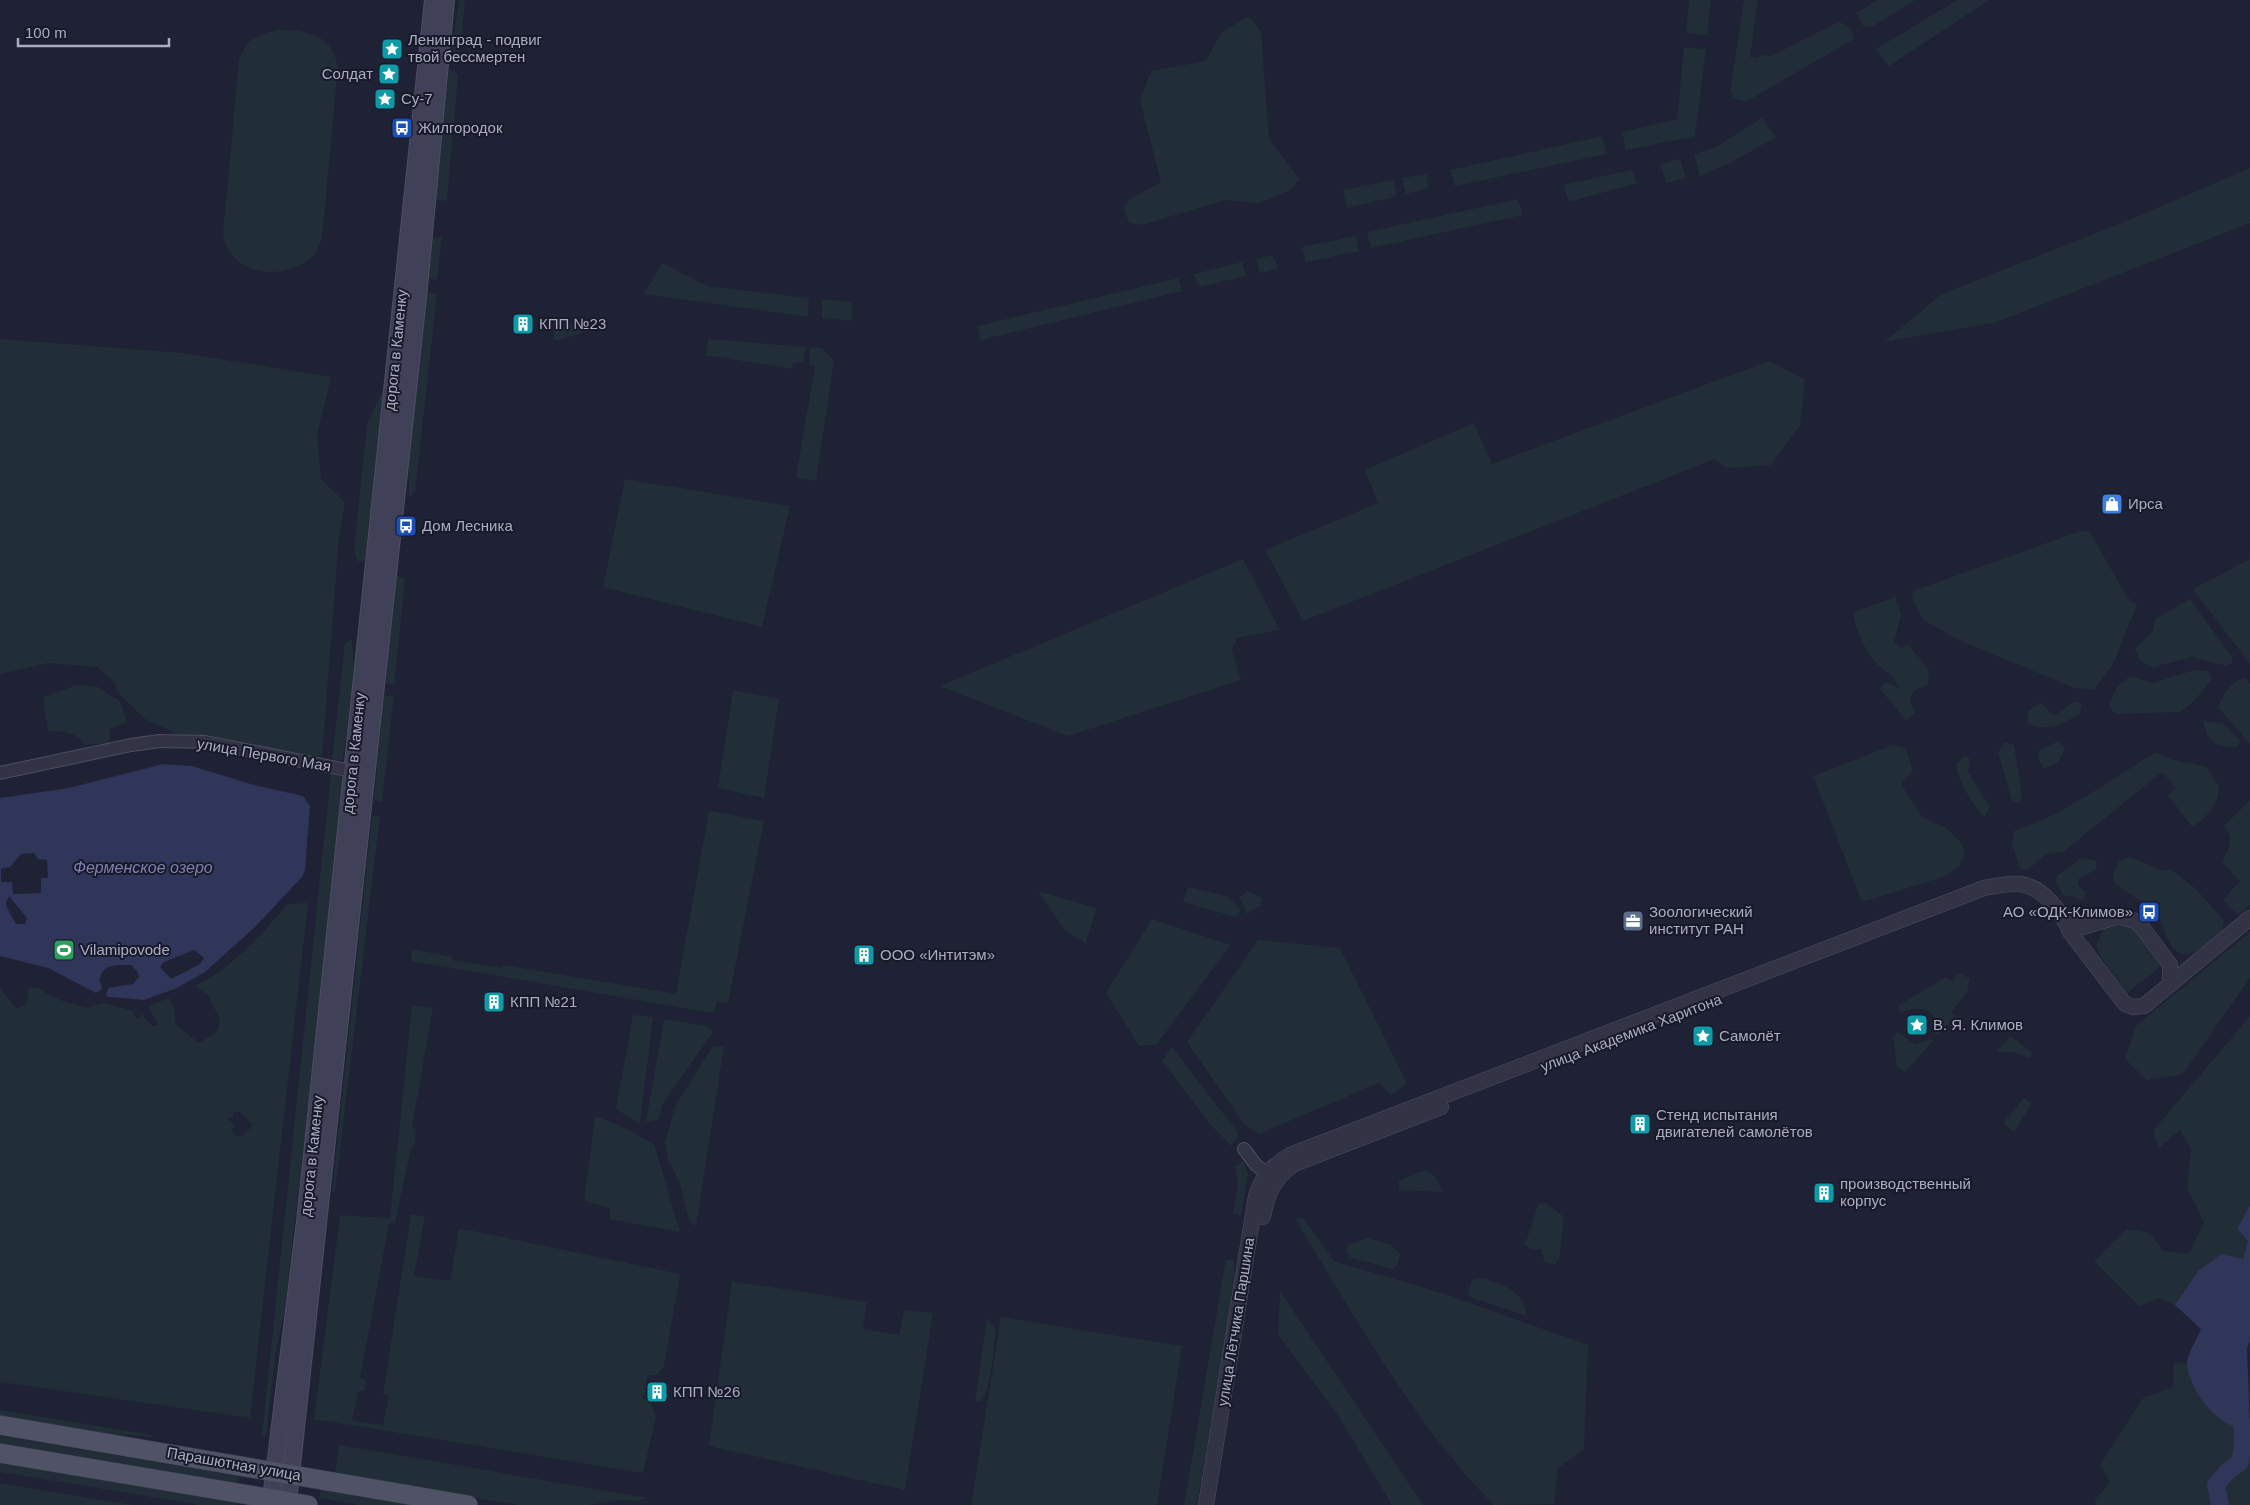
<svg xmlns="http://www.w3.org/2000/svg" width="2250" height="1505" font-family="Helvetica,sans-serif">
  <style>
    .green { fill: #212e37; fill-rule: evenodd }
    .water { fill: #30355a; fill-rule: evenodd }
    .lines { fill: none; stroke-linecap: round; stroke-linejoin: round }
    .river { stroke: #30355a; stroke-width: 18 }
    .minor-casing { stroke: #4d4e61; stroke-width: 14 }
    .tertiary-casing { stroke: #4d4e61; stroke-width: 16 }
    .secondary-casing { stroke: #4d4e61; stroke-width: 18 }
    .primary-casing { stroke: #3b3d4f; stroke-width: 20 }
    .minor { stroke: #323445; stroke-width: 12 }
    .tertiary { stroke: #323445; stroke-width: 15 }
    .secondary { stroke: #404158; stroke-width: 16 }
    .primary { stroke: #505266; stroke-width: 19 }
    .labels { text-anchor: middle; stroke-width: 4; stroke-linejoin: round; paint-order: stroke }
    .poi-label { font-size: 15px; fill: #abadc3; stroke: #181929; text-anchor: start }
    .street-label { font-size: 15px; fill: #abadc3; stroke: #181929 }
    .water-label { font-size: 16px; font-style: italic; fill: #7b81b0; stroke: #181929 }
  </style>
  <rect width="100%" height="100%" fill="#1f2134"/>
  <g class="green">
    <polygon points="459,0 465,0 460,53 456,59 450,59"/>
    <polygon points="1689,0 1711,0 1707,35 1686,33"/>
    <path d="M1744,0H1758L1750,57L1758,58L1759,54L1771,56L1838,22C1848,24 1852,29 1854,39L1747,101C1739,101 1734,99 1730,92Z"/>
    <polygon points="1877,0 1915,0 1872,27 1863,26 1856,13"/>
    <polygon points="1957,0 1989,0 1889,66 1876,49"/>
    <polygon points="1248,16 1261,31 1269,139 1299,179 1291,190 1259,203 1225,200 1142,225 1129,223 1124,209 1128,200 1161,182 1140,101 1151,71 1206,61 1221,33"/>
    <path d="M278,30C296,30 318,31 330,47C334,51 336,60 338,66L322,239C319,244 317,252 313,256C307,262 299,265 292,268C262,279 228,267 223,233L239,59C248,38 257,35 278,30Z"/>
    <polygon points="1684,47 1706,49 1695,136 1626,150 1622,132 1677,119"/>
    <polygon points="449,70 454,71 458,75 447,201 436,200"/>
    <polygon points="1762,118 1776,137 1728,164 1700,176 1694,154 1714,148"/>
    <polygon points="1602,136 1607,154 1455,186 1450,170"/>
    <polygon points="1680,159 1686,178 1666,183 1660,164"/>
    <polygon points="2250,168 2250,223 1997,322 1884,342 1942,294 2129,220"/>
    <polygon points="1632,170 1637,183 1569,202 1563,185"/>
    <polygon points="1426,174 1429,188 1406,194 1402,178"/>
    <polygon points="1393,180 1397,196 1347,208 1343,190"/>
    <polygon points="1518,199 1523,215 1371,248 1367,232"/>
    <polygon points="1356,236 1359,251 1306,262 1302,247"/>
    <polygon points="442,237 437,280 427,278 432,238"/>
    <polygon points="1273,255 1278,269 1260,273 1256,259"/>
    <polygon points="1242,262 1246,276 1199,287 1194,274"/>
    <polygon points="662,263 707,286 809,298 808,317 644,294"/>
    <polygon points="1178,278 1182,291 981,340 977,326"/>
    <polygon points="426,293 437,293 415,492 409,497 408,457"/>
    <polygon points="822,299 852,302 852,321 822,318"/>
    <polygon points="553,323 595,326 579,334 554,341"/>
    <polygon points="0,339 182,353 331,377 317,435 321,479 345,502 339,538 322,757 177,734 145,719 119,694 114,682 97,667 48,663 0,674"/>
    <polygon points="708,339 806,347 803,362 793,363 792,369 706,355"/>
    <polygon points="810,347 821,348 834,361 816,481 796,478 815,366 809,365"/>
    <polygon points="1769,361 1805,379 1800,426 1771,465 1726,468 1715,459 1303,621 1265,550 1378,503 1365,470 1474,423 1492,464"/>
    <polygon points="384,388 365,562 357,561 354,551 367,424"/>
    <polygon points="625,479 790,506 762,627 603,587"/>
    <polygon points="2080,531 2090,532 2127,597 2137,605 2113,664 2094,690 2074,688 1961,641 1923,620 1912,598 1913,591"/>
    <polygon points="1243,559 1280,630 1237,638 1232,650 1241,680 1068,736 940,686"/>
    <polygon points="2250,559 2250,664 2193,589"/>
    <polygon points="396,575 405,579 394,686 385,683"/>
    <path d="M1895,597L1901,614L1894,642L1900,647L1909,645L1929,670L1928,684L1913,692L1910,699L1915,713L1906,720L1880,689L1885,682L1899,688C1893,673 1889,675 1878,665C1868,656 1852,625 1854,612Z"/>
    <polygon points="2190,599 2232,657 2232,663 2227,666 2192,657 2153,667 2140,661 2135,649 2153,631 2155,619"/>
    <polygon points="352,639 354,674 343,760 332,761 345,643"/>
    <polygon points="2194,670 2208,671 2212,679 2193,702 2180,712 2116,714 2109,707 2116,688 2130,676 2153,683"/>
    <path d="M2245,678L2250,684V744L2218,707C2223,694 2231,681 2245,678Z"/>
    <path d="M77,685L98,687L120,701L127,722L110,729L109,743L85,745C74,731 64,731 48,731L43,697Z"/>
    <polygon points="733,690 779,699 764,798 718,788"/>
    <polygon points="394,695 382,802 374,800 384,696"/>
    <path d="M2075,701L2082,704L2080,714C2062,724 2047,733 2027,723L2028,711L2040,702L2054,716Z"/>
    <polygon points="2203,721 2223,723 2240,741 2236,748 2215,744 2207,735"/>
    <path d="M2059,741L2065,748C2061,760 2056,766 2043,768L2038,757L2039,750Z"/>
    <polygon points="2004,742 2014,745 2022,796 2020,803 2012,801 1998,753"/>
    <polygon points="1893,745 1906,748 1913,771 1901,784 1923,818 1947,828 1961,843 1965,853 1959,867 1943,877 1862,902 1813,776"/>
    <path d="M2156,752L2170,759L2207,767C2210,773 2215,779 2218,785C2223,801 2205,819 2192,827L2168,795L2176,788L2162,772L2063,852L2046,854L2028,870L2020,869L2012,844L2014,831C2066,814 2110,780 2156,752Z"/>
    <path d="M1966,755L1970,760L1968,772L1990,807L1984,817C1971,801 1959,785 1956,764Z"/>
    <polygon points="331,772 343,775 333,891 285,1308 275,1357 266,1436 262,1435"/>
    <path d="M2250,800V905L2238,915L2223,900L2240,881L2222,862C2229,848 2235,839 2224,826Z"/>
    <polygon points="709,811 764,821 728,1003 717,1001 713,1013 411,961 412,949 452,957 452,960 502,968 503,965 676,994"/>
    <polygon points="372,815 380,816 335,1192 332,1192"/>
    <path d="M2130,857L2163,871L2170,869L2196,889L2224,921L2222,931C2205,945 2182,971 2167,938C2163,928 2160,918 2152,910C2141,900 2126,892 2114,883L2113,874L2120,860Z"/>
    <polygon points="2081,858 2097,861 2096,870 2079,878 2078,885 2085,891 2084,900 2063,895 2056,883 2057,876"/>
    <polygon points="1188,887 1227,896 1241,910 1236,917 1183,902"/>
    <polygon points="1038,891 1096,908 1086,944 1064,929"/>
    <polygon points="1247,891 1263,898 1260,906 1247,914 1239,897"/>
    <path d="M308,903L250,1418L0,1382V988L16,1008L26,1005L29,988H37L60,1000L86,1008L103,1003L134,1011V1016L139,1019L141,1013L152,1026L158,1025L148,1006L169,998L175,1010V1024L199,1043L217,1032L220,1019L208,996L195,986C233,967 261,936 287,904ZM239,1111L253,1125L242,1137L234,1135L232,1130L235,1126L226,1117L233,1119V1113Z"/>
    <polygon points="1152,919 1231,945 1157,1044 1139,1046 1106,993"/>
    <polygon points="2120,923 2135,931 2160,967 2127,993 2100,956 2096,945 2104,928"/>
    <polygon points="2250,932 2250,978 2183,1074 2147,1080 2125,1059 2136,1026"/>
    <polygon points="1258,940 1340,948 1407,1083 1391,1095 1379,1083 1259,1134 1244,1124 1187,1042"/>
    <path d="M1960,973L1970,979L1967,992L1951,1012L1955,1016L1938,1035L1935,1034C1941,1009 1920,1004 1901,1013L1899,1011V1005L1946,977L1952,981L1957,975L1955,974Z"/>
    <polygon points="412,1005 433,1008 412,1127 416,1129 415,1146 411,1148 395,1223 389,1224 360,1378 366,1380 365,1391 358,1391 352,1421 383,1425 389,1396 383,1394 411,1214 425,1217 414,1276 450,1281 459,1228 680,1274 664,1366 657,1375 648,1375 643,1399 650,1400 656,1417 643,1473 314,1419 340,1215 390,1218"/>
    <polygon points="633,1015 653,1017 640,1124 616,1109"/>
    <polygon points="2250,1016 2250,1205 2237,1229 2248,1241 2243,1259 2221,1254 2198,1271 2175,1305 2158,1298 2139,1306 2094,1261 2127,1229 2150,1233 2163,1251 2189,1254 2204,1222 2187,1188 2191,1149 2180,1130 2159,1148 2153,1131"/>
    <polygon points="664,1019 707,1026 713,1032 663,1103 658,1120 646,1122"/>
    <polygon points="1897,1032 1915,1044 1931,1039 1934,1040 1905,1072 1897,1067 1893,1037"/>
    <polygon points="2011,1036 2032,1053 2030,1058 2011,1052 1996,1052"/>
    <polygon points="713,1046 724,1047 696,1226 689,1221 680,1184 668,1159 665,1143 675,1106"/>
    <polygon points="1172,1047 1239,1134 1231,1146 1210,1124 1162,1061"/>
    <polygon points="2024,1098 2032,1104 2014,1132 2003,1123"/>
    <polygon points="595,1116 619,1125 654,1144 680,1232 610,1219 610,1208 584,1201"/>
    <polygon points="1243,1161 1248,1174 1241,1216 1233,1214 1238,1185 1235,1167"/>
    <path d="M1422,1171C1435,1172 1439,1180 1442,1192L1399,1190V1181Z"/>
    <polygon points="1545,1203 1561,1214 1564,1220 1559,1259 1555,1264 1545,1263 1541,1249 1532,1249 1525,1245 1538,1205"/>
    <path d="M1302,1217L1334,1261L1445,1294L1588,1345L1584,1449L1558,1468L1554,1504L1494,1505C1415,1426 1354,1315 1295,1219Z"/>
    <polygon points="1367,1238 1391,1245 1400,1254 1397,1265 1393,1269 1351,1258 1346,1252 1348,1245"/>
    <polygon points="1226,1259 1234,1261 1234,1290 1197,1505 1184,1505"/>
    <path d="M1484,1278C1506,1287 1523,1289 1527,1316L1470,1297L1468,1291L1472,1280Z"/>
    <polygon points="732,1281 867,1302 863,1329 899,1335 904,1310 933,1313 905,1490 709,1446"/>
    <polygon points="1280,1291 1423,1505 1392,1505 1339,1417 1278,1334"/>
    <polygon points="1001,1317 1182,1346 1157,1505 971,1505"/>
    <path d="M987,1318L996,1330C993,1348 992,1389 981,1401H975Z"/>
    <polygon points="2174,1362 2187,1364 2192,1385 2244,1429 2250,1427 2250,1505 2097,1505 2094,1501 2110,1482 2100,1465 2143,1398 2173,1387"/>
    <polygon points="0,1410 152,1435 152,1437 71,1430 0,1418"/>
    <polygon points="0,1436 239,1476 238,1483 0,1443"/>
    <polygon points="339,1445 648,1498 638,1501 618,1500 588,1505 518,1505 335,1474"/>
    <polygon points="0,1463 236,1503 235,1505 199,1505 0,1472"/>
    <polygon points="0,1483 133,1505 0,1505"/>
    <polygon points="321,1490 412,1505 359,1505 319,1498"/>
  </g>
  <g class="water">
    <path d="M163,764L192,766L254,785L303,796L310,806L305,870L302,877L254,928L205,972L177,988L144,1000L108,997L106,995L108,988L133,984L139,977L137,971L131,965C120,965 103,963 100,978C99,983 102,984 102,989L96,993L48,968L0,956V798L69,788ZM34,853L38,859L47,860L48,878H41V893L13,894L12,882H1V869L10,867L21,854ZM9,896L27,918L25,924H16C13,918 7,910 6,903ZM194,950L204,958L200,964L171,979L160,967L164,962Z"/>
    <path d="M2250,1205V1341L2247,1348L2250,1427C2222,1435 2189,1390 2187,1365C2186,1355 2197,1339 2201,1329L2175,1305L2198,1271L2221,1254L2243,1259L2248,1241L2237,1229Z"/>
  </g>
  <g class="lines">
    <path class="river" d="M2220,1505L2216,1485L2226,1473L2240,1462C2245,1440 2244,1427 2237,1406"/>
    <g class="minor-casing">
      <g id="minor">
        <polyline points="0,773 131,745 160,741 205,742 352,771"/>
        <polyline points="1244,1149 1256,1165 1266,1173"/>
      </g>
    </g>
    <g class="tertiary-casing">
      <g id="tertiary">
        <polyline points="2066,921 2082,927 2119,916 2135,921 2141,926 2170,965 2170,984"/>
        <path d="M1263,1217C1267,1194 1274,1178 1294,1164L1441,1107"/>
        <path d="M1206,1505L1256,1196C1262,1176 1272,1166 1290,1155L1984,888C1996,886 2008,883 2020,884C2043,887 2062,912 2070,932L2125,1004L2133,1007L2144,1006L2250,918"/>
      </g>
    </g>
    <g class="secondary-casing">
      <g id="secondary">
        <polyline points="271,1499 305,1221 433,0"/>
        <polyline points="288,1502 419,287 446,0"/>
      </g>
    </g>
    <g class="primary-casing">
      <g id="primary">
        <polyline points="0,1425 468,1505"/>
        <polyline points="0,1453 308,1505"/>
      </g>
    </g>
    <use href="#minor" class="minor"/>
    <use href="#tertiary" class="tertiary"/>
    <use href="#secondary" class="secondary"/>
    <use href="#primary" class="primary"/>
  </g>
  <defs>
    <g id="sight-square" transform="scale(1.125)"><rect x="-9" y="-9" width="18" height="18" rx="4" fill="#0f9aa8" stroke="#181929"/><path d="M0-6L1.8-2.2L6-1.7L2.9 1.2L3.7 5.4L0 3.3L-3.7 5.4L-2.9 1.2L-6-1.7L-1.8-2.2Z" fill="#fff"/></g>
    <g id="bus-square" transform="scale(1.125)"><rect x="-9" y="-9" width="18" height="18" rx="4" fill="#1a4fb4" stroke="#181929"/><path d="M-5-6H5V4H4V6H2V4H-2V6H-4V4H-5ZM-3.5-4V0h7V-4ZM-3.5 1.2v1.5H-2V1.2ZM2 1.2v1.5H3.5V1.2Z" fill="#fff"/></g>
    <g id="building-square" transform="scale(1.125)"><rect x="-9" y="-9" width="18" height="18" rx="4" fill="#0f9aa8" stroke="#181929"/><path d="M-4-6H4V6H1V3H-1V6H-4ZM-2.5-4.3h1.7v1.8h-1.7ZM.8-4.3h1.7v1.8H.8ZM-2.5-1h1.7V.8h-1.7ZM.8-1h1.7V.8H.8Z" fill="#fff"/></g>
    <g id="shop-square" transform="scale(1.125)"><rect x="-9" y="-9" width="18" height="18" rx="4" fill="#3f7fe0" stroke="#181929"/><path d="M-5-2.5h2.3a2.7 3.5 0 0 1 5.4 0H5L5.5 6h-11ZM-1.5-2.5h3a1.5 2.3 0 0 0-3 0Z" fill="#fff"/></g>
    <g id="office-square" transform="scale(1.125)"><rect x="-9" y="-9" width="18" height="18" rx="4" fill="#5c6f8a" stroke="#181929"/><path d="M-6-3h4V-5.5h4V-3h4V5H-6ZM-1-4.5V-3h2v-1.5ZM-6 0V1H6V0Z" fill="#fff"/></g>
    <g id="stadium-square" transform="scale(1.125)"><rect x="-9" y="-9" width="18" height="18" rx="4" fill="#2e9e5b" stroke="#181929"/><path d="M0-5a6.5 5 0 1 0 0 10a6.5 5 0 1 0 0-10ZM-3.5-1.8h7v3.6h-7Z" fill="#fff"/></g>
  </defs>
  <g fill-rule="evenodd">
    <use href="#sight-square" x="392" y="49"/>
    <use href="#sight-square" x="389" y="74"/>
    <use href="#sight-square" x="385" y="99"/>
    <use href="#bus-square" x="402" y="128"/>
    <use href="#building-square" x="523" y="324"/>
    <use href="#shop-square" x="2112" y="504"/>
    <use href="#bus-square" x="406" y="526"/>
    <use href="#bus-square" x="2149" y="912"/>
    <use href="#office-square" x="1633" y="921"/>
    <use href="#stadium-square" x="64" y="950"/>
    <use href="#building-square" x="864" y="955"/>
    <use href="#building-square" x="494" y="1002"/>
    <use href="#sight-square" x="1917" y="1025"/>
    <use href="#sight-square" x="1703" y="1036"/>
    <use href="#building-square" x="1640" y="1124"/>
    <use href="#building-square" x="1824" y="1193"/>
    <use href="#building-square" x="657" y="1392"/>
  </g>
  <g class="labels">
    <g class="poi-label">
      <text x="408" y="45">Ленинград - подвиг<tspan x="408" dy="17">твой бессмертен</tspan></text>
      <text x="373" y="79" text-anchor="end">Солдат</text>
      <text x="401" y="104">Су-7</text>
      <text x="418" y="133">Жилгородок</text>
      <text x="539" y="329">КПП №23</text>
      <text x="2128" y="509">Ирса</text>
      <text x="422" y="531">Дом Лесника</text>
      <text x="1649" y="917">Зоологический<tspan x="1649" dy="17">институт РАН</tspan></text>
      <text x="2133" y="917" text-anchor="end">АО «ОДК-Климов»</text>
      <text x="80" y="955">Vilamipovode</text>
      <text x="880" y="960">ООО «Интитэм»</text>
      <text x="510" y="1007">КПП №21</text>
      <text x="1933" y="1030">В. Я. Климов</text>
      <text x="1719" y="1041">Самолёт</text>
      <text x="1656" y="1120">Стенд испытания<tspan x="1656" dy="17">двигателей самолётов</tspan></text>
      <text x="1840" y="1189">производственный<tspan x="1840" dy="17">корпус</tspan></text>
      <text x="673" y="1397">КПП №26</text>
    </g>
    <g class="street-label">
      <text transform="translate(396 350) rotate(-84)" y="5">дорога в Каменку</text>
      <text transform="translate(354 753) rotate(-84)" y="5">дорога в Каменку</text>
      <text transform="translate(264 755) rotate(10)" y="5">улица Первого Мая</text>
      <text transform="translate(1631 1033) rotate(-21)" y="5">улица Академика Харитона</text>
      <text transform="translate(312 1156) rotate(-84)" y="5">дорога в Каменку</text>
      <text transform="translate(1236 1322) rotate(-81)" y="5">улица Лётчика Паршина</text>
      <text transform="translate(234 1464) rotate(10)" y="5">Парашютная улица</text>
    </g>
    <g class="water-label">
      <text x="143" y="873">Ферменское озеро</text>
    </g>
  </g>
  <path d="M18 38v8h151v-8" fill="none" stroke="#abadc3" stroke-width="2.5"/>
  <text x="25" y="38" font-size="15" fill="#abadc3" stroke="#181929" stroke-width="4" paint-order="stroke">100 m</text>
</svg>
